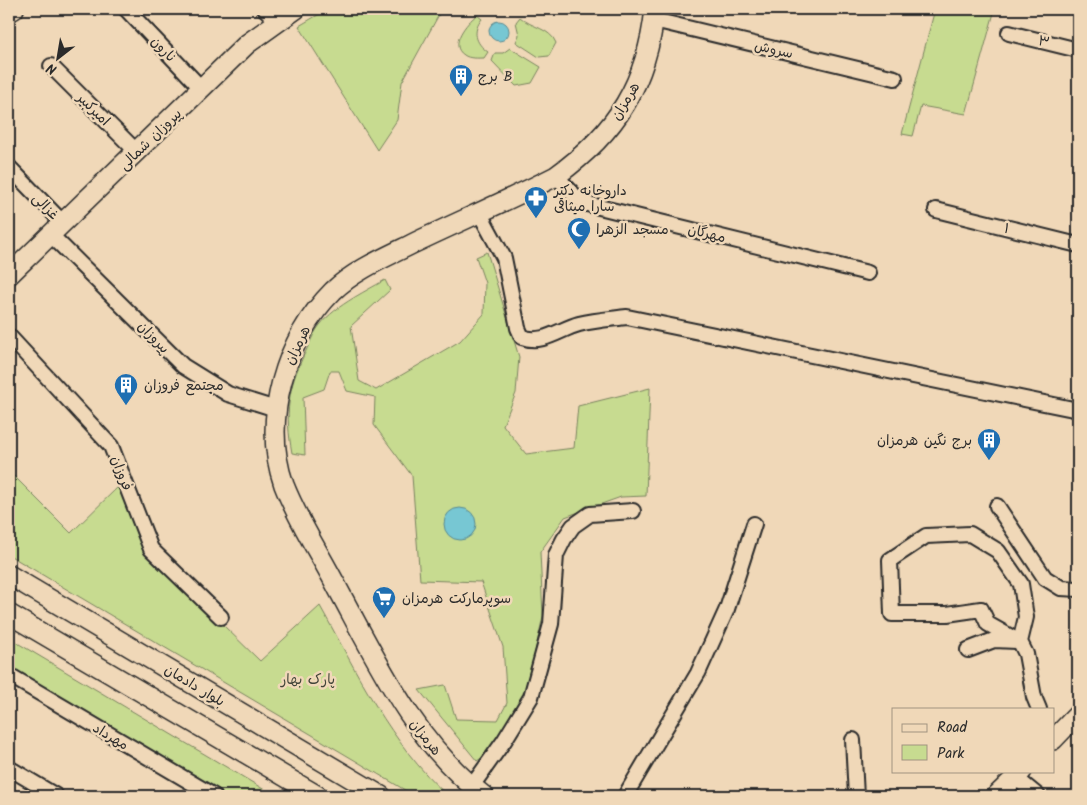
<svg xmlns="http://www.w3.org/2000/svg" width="1087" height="805" font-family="Kalam,'Playpen Sans Arabic',sans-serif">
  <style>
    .green { fill: #c7db90; stroke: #79835e }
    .water { fill: #77c7d3; stroke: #598990 }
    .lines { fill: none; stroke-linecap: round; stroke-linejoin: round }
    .street-casing { stroke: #2b2b2b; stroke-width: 18 }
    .secondary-casing { stroke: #2b2b2b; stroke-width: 22 }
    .street { stroke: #f0d8b8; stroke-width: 14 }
    .secondary { stroke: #f0d8b8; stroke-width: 19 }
    .labels { text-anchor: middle; stroke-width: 5; stroke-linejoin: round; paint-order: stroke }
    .street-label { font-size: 14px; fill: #2b2b2b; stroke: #f0d8b8 }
    .poi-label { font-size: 14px; fill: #2b2b2b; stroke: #f0d8b8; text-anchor: start }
    .park-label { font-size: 14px; fill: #42453a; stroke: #f0d8b8 }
  </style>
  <rect width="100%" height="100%" fill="#f0d8b8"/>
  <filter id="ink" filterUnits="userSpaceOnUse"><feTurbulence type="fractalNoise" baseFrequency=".02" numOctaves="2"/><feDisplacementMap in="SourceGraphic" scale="10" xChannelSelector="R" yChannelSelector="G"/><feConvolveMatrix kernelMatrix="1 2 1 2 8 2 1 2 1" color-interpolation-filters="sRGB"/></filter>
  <g filter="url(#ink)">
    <g class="green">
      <polygon points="328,9 442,9 402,82 397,120 377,150 299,26"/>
      <polygon points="935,9 995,9 966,114 921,106 913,136 902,134"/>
      <path d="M477,15L482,19C472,31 475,43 488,52L484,58C478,58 469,59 464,55C448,45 467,22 477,15Z"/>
      <path d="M520,17C532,28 550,28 556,43L549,56L539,57L516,42L519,35L516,22Z"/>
      <polygon points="510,48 541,67 532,83 516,86 492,61 495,53 503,53"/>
      <path d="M487,252L519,357L516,393L503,425L526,454L574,448L578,406L650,388L646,496L621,497L565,517L540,552L543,616L524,701L489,753L477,761L419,690L445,685L456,719L498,720L507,703L503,647L481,582L420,580L412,476L374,425L375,397L347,391L339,371H330L324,389L303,397L305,455L292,453C285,414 287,389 305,353C309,345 312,336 317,329C331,308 364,292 385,280L390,290L351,326L359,381L376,390L460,341L484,314L485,283L476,257Z"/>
      <path d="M9,471L71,533L121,484L144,548L260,661L320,606C357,672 390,744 448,796H415L9,555Z"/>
      <polygon points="9,638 275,796 225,796 9,670"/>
    </g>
    <g class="water">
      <circle cx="499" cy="31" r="10"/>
      <circle cx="460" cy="524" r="16"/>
    </g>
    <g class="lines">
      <g class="street-casing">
        <g id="street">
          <polyline points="126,9 202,89"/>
          <polyline points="265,9 277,21"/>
          <polyline points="654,20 895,78"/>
          <polyline points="1009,33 1078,50"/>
          <polyline points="51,66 137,152"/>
          <polyline points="9,167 63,223"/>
          <polyline points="556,176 577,198 587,204 868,273"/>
          <polyline points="936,210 1078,245"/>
          <path d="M479,212L504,258L518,328L522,337C543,345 560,329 579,324C595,320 611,319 627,317L1078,410"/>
          <polyline points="51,235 183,366 228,394 276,409"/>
          <polyline points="9,336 111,446 151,549 221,617"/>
          <polyline points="997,506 1045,578 1061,588 1078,589"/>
          <polyline points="1020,642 1026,617 1021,584 998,551 970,534 926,536 890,560 892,614 947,614 981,609 988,624 1020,642 1026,654 1034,697 1039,709"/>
          <polyline points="968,650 994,640 1017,641"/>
          <polyline points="9,675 214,796"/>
          <polyline points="853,740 856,796"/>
          <polyline points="9,768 56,796"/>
          <polyline points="1016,778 1038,796"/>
          <polyline points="472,786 504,741 531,697 551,624 556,555 564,539 573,526 590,514 633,511"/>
          <polyline points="625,796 698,673 727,609 754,524"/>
        </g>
      </g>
      <g class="secondary-casing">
        <g id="secondary">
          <polyline points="9,12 14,9"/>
          <polyline points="9,275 247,44 296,9"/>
          <polyline points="9,575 381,796"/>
          <polyline points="9,614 318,796"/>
          <polyline points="1053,740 1078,714"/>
          <path d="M484,796C415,743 379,665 338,589C320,554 298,521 284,485C272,451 273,415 282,381C291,348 308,316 333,291C355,270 386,257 412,244C460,221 509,200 556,176C617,132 647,83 655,9"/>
          <polyline points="996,796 1022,771"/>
        </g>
      </g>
      <use href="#street" class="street"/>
      <use href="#secondary" class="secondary"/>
    </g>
  </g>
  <defs>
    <g id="building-pin" transform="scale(1.25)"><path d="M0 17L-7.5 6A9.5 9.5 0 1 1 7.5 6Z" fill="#1f6fb2" stroke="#f0d8b8"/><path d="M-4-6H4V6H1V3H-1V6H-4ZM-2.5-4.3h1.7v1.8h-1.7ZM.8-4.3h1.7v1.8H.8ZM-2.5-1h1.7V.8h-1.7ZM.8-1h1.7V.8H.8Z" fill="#fff"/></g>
    <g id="pharmacy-pin" transform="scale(1.25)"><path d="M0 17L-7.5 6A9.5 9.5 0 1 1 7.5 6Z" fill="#1f6fb2" stroke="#f0d8b8"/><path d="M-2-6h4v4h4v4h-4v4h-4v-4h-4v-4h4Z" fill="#fff"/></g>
    <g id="mosque-pin" transform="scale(1.25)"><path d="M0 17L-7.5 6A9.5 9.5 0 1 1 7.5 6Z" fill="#1f6fb2" stroke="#f0d8b8"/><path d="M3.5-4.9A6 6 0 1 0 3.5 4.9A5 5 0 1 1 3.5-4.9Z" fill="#fff"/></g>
    <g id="supermarket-pin" transform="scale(1.25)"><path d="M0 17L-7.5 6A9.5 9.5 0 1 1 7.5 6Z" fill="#1f6fb2" stroke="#f0d8b8"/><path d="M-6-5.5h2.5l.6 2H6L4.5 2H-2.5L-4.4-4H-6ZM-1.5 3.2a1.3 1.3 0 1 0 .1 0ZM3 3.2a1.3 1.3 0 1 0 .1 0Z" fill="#fff"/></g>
  </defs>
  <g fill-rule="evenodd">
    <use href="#building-pin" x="461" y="76"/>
    <use href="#pharmacy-pin" x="536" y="198"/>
    <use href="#mosque-pin" x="579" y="229"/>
    <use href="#building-pin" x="126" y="385"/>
    <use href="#building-pin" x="989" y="440"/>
    <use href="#supermarket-pin" x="384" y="598"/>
  </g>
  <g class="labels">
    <g class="street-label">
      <text transform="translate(1044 41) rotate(14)" y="5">۳</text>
      <text transform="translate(164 49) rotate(46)" y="5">نارون</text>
      <text transform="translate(774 49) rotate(13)" y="5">سروش</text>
      <text transform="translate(625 101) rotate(-59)" y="5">هرمزان</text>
      <text transform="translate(94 109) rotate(45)" y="5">امیرکبیر</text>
      <text transform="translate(150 139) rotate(-44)" y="5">پیروزان شمالی</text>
      <text transform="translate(46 206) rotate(46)" y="5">غزالی</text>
      <text transform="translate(1007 228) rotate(14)" y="5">۱</text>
      <text transform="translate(707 233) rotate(14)" y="5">مهرگان</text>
      <text transform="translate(154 337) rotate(46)" y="5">پیروزان</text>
      <text transform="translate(297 345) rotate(-64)" y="5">هرمزان</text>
      <text transform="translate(122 473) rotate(69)" y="5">فروزان</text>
      <text transform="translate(195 685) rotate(31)" y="5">بلوار دادمان</text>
      <text transform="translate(111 736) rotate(31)" y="5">مهرداد</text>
      <text transform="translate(426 737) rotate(52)" y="5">هرمزان</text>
    </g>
    <g class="poi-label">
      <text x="478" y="81">برج B</text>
      <text x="554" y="195">داروخانه دکتر<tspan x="554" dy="16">سارا میثاقی</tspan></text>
      <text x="596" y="234">مسجد الزهرا</text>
      <text x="144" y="390">مجتمع فروزان</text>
      <text x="972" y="445" text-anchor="end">برج نگین هرمزان</text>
      <text x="402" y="603">سوپرمارکت هرمزان</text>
    </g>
    <g class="park-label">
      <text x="308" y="684">پارک بهار</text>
    </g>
  </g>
  <rect width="1087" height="805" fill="none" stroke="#f0d8b8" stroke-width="30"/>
  <rect x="15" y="15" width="1057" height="775" fill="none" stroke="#2b2b2b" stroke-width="2" filter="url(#ink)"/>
  <rect x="892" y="708" width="162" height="65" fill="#f0d8b8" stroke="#a19380"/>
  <rect x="902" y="724" width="25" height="8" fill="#f0d8b8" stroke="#a19380"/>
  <text x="937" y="732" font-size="15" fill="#2b2b2b">Road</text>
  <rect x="902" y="745" width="25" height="15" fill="#c7db90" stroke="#a19380"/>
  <text x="937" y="758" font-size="15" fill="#2b2b2b">Park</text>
  <g transform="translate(58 58) rotate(211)" stroke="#f0d8b8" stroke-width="4" paint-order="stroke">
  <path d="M0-4L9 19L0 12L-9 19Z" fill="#2b2b2b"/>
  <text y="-8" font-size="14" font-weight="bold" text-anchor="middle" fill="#2b2b2b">N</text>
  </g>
</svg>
